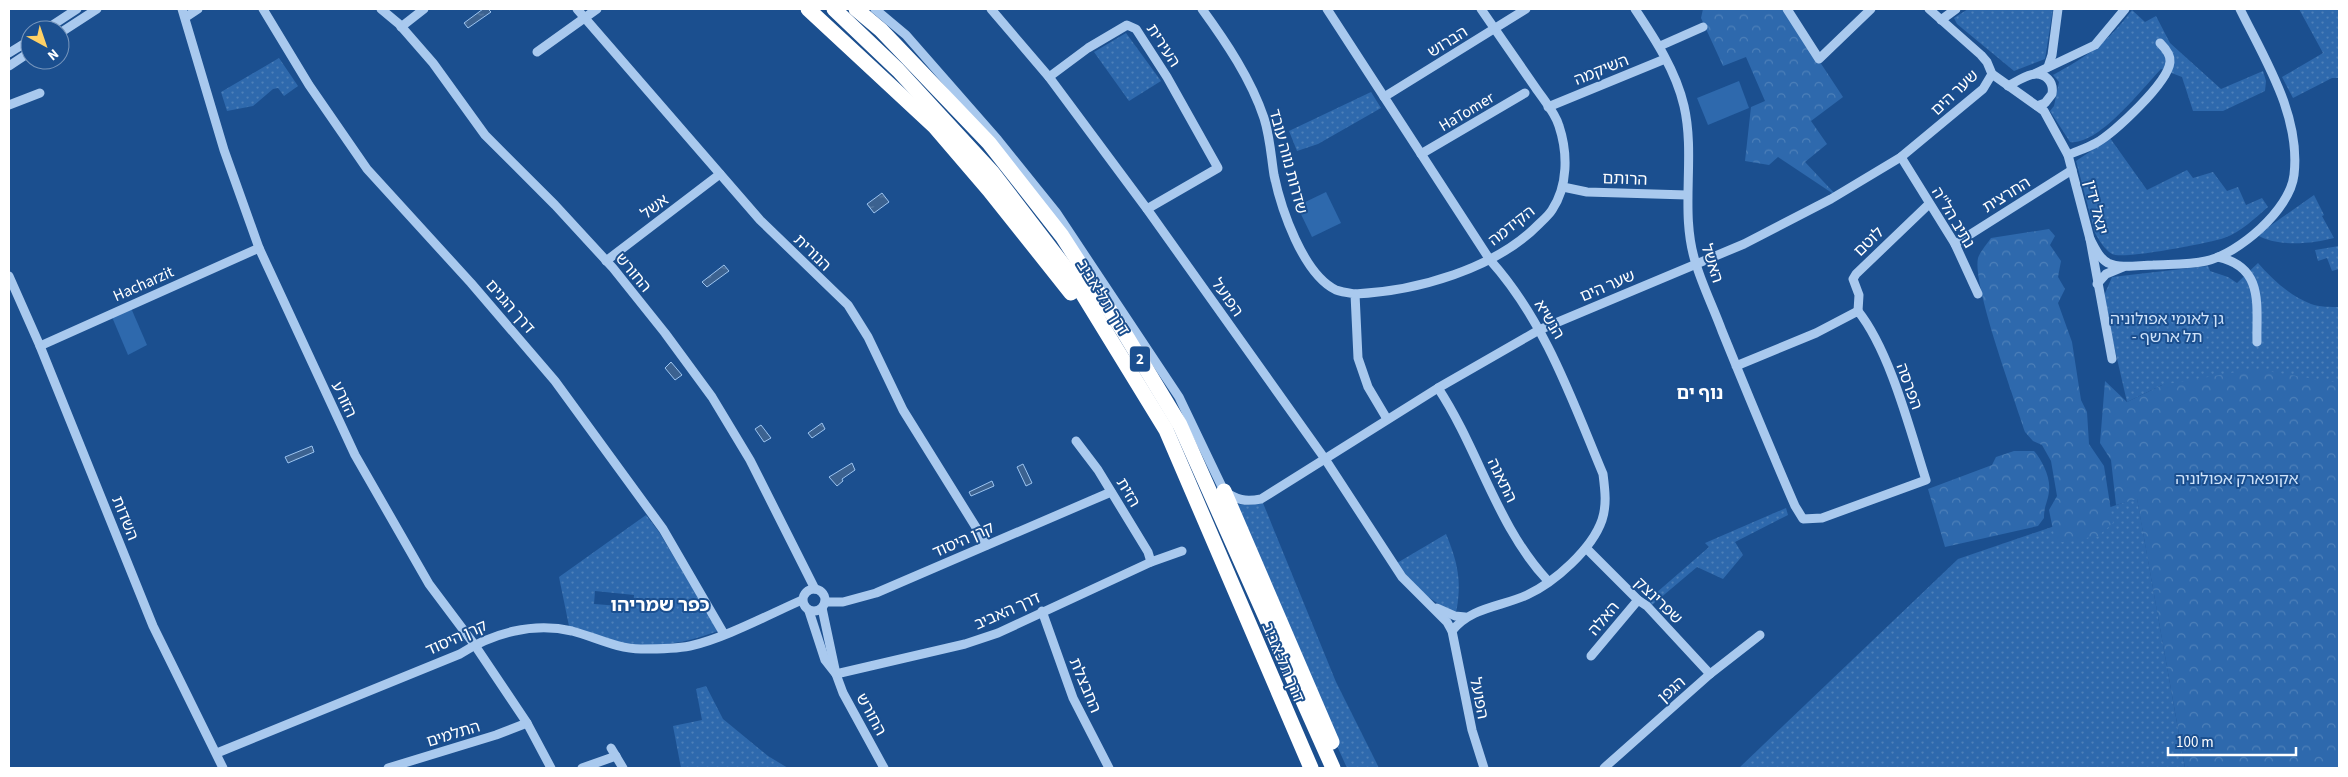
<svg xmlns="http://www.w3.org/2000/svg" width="2348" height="777" font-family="'Source Sans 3','Noto Sans Hebrew',sans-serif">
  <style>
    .green { fill: url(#green-dots); fill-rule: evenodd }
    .forest { fill: url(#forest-crowns) }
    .pitch { fill: #2e69ad }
    .water { fill: url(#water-ripples); stroke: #9cc4f0 }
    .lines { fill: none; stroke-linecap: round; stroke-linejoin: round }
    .minor { stroke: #a9c9ee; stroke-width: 9 }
    .highway { stroke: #fff; stroke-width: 15 }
    .labels { text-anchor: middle; stroke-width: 4; stroke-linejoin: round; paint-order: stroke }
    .shield { fill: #1b4f8f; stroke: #bbcadd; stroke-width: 1 }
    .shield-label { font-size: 15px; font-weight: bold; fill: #fff }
    .street-label { font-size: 16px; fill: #fff; stroke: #1b4f8f }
    .park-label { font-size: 16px; fill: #cfe3fa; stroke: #1b4f8f }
    .neighbourhood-label { font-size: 18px; font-weight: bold; fill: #fff; stroke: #1b4f8f }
    .quarter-label { font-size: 19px; font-weight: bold; fill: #fff; stroke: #1b4f8f }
  </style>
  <defs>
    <pattern id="green-dots" width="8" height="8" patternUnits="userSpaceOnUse" patternTransform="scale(1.25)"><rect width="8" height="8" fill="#2e69ad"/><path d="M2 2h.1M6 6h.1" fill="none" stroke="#4d80b9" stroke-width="1.8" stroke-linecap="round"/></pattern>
    <pattern id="forest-crowns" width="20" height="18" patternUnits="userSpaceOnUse" patternTransform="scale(1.25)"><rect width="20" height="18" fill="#2e69ad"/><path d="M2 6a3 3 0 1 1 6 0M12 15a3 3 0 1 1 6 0" fill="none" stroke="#4d80b9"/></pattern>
    <pattern id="water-ripples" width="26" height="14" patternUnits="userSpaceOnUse" patternTransform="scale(1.25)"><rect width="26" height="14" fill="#3c6290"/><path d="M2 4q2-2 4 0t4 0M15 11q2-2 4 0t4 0" fill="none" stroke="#597aa1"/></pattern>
  </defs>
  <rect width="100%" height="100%" fill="#1b4f8f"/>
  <g class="green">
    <polygon points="1968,9 2053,9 2045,59 2014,71 1957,24 1954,18"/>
    <polygon points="2299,9 2339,9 2339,78 2332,78 2293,98 2282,77 2323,53"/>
    <path d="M2132,10L2145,22L2156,16L2170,43L2221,89L2263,71L2266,81L2265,91L2223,111H2193L2182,77L2161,69C2142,89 2098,146 2070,142L2050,111L2054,106L2059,82L2053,75C2088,56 2108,42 2132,10Z"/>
    <polygon points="1126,33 1161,81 1129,101 1094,52"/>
    <polygon points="279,58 298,86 284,96 278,88 273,89 253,106 227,111 221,92"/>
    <polygon points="1371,92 1381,108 1318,144 1297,151 1289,131"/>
    <path d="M2110,138L2147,190L2187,170L2193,178L2213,172L2227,191L2238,187L2246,205L2262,198L2268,207C2255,218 2241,232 2224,238C2209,243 2123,260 2112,254C2104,249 2099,240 2095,233L2076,161Z"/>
    <path d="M2314,195L2324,215L2322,216L2334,238C2312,244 2277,247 2257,235Z"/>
    <polygon points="2339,246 2339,269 2332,271 2327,258 2318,261 2315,250"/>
    <path d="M2258,263C2273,280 2290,296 2311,304C2319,307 2331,307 2339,307V383L2162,385L2127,402L2103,298L2112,277L2208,266L2210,271L2228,277L2237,283Z"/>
    <polygon points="2137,498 2185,768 1739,768 1958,559"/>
    <polygon points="1263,503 1336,682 1379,768 1347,768 1314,695 1235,504 1249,505"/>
    <polygon points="1786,508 1788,515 1735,542 1743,555 1723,579 1697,567 1652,605 1648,600 1709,547 1705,543"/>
    <path d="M646,515L659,532L718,631C664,651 622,651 569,626L559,577ZM595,591L634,595L633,607L594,604Z"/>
    <path d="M1446,534C1458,563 1462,582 1456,613C1430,601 1413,587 1397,563Z"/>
    <polygon points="706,686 723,719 768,756 788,768 681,768 673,726 702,720 696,689"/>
  </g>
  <g class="forest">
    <polygon points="1703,9 1785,9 1843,97 1811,121 1827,144 1805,162 1838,197 1778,157 1769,165 1745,161 1751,107 1765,101 1746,57 1723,66 1701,18"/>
    <path d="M2049,229L2055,236L2050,245L2061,261L2058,277L2065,289L2058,303L2072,342L2081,400L2087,412L2089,444L2104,466L2113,523L2098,536L2062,542L2055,540L2049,510L2057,496L2051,461L2042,445L2033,441L2025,432C2015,400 1972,285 1978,258C1980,252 1987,244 1991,238Z"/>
    <polygon points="2254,369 2339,383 2339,768 2185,768 2137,499 2116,505 2111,460 2100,443 2105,381 2127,402 2162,385"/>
    <path d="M2014,451H2034C2042,460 2051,478 2049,491C2048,502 2044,505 2044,518L2038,526L1945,547L1928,489L1992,465L1996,457Z"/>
  </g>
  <g class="pitch">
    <polygon points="1739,81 1749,108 1708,125 1697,98"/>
    <polygon points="1326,192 1341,223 1312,237 1297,206"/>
    <polygon points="131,308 147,345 128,355 112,317"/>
  </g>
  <g class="water">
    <polygon points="483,9 488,9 491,12 468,28 464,23"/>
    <polygon points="882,193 889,202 874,213 867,204"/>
    <polygon points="724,265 729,271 707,287 702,282"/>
    <polygon points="671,362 682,375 675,380 665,368"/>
    <polygon points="822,423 825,429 812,438 808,433"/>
    <polygon points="761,425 771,438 764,442 755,429"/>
    <polygon points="312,446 314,452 288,463 285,457"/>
    <polygon points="852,463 855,470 842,479 843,481 837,486 829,477"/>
    <polygon points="1023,464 1032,483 1026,486 1017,467"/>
    <polygon points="992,481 994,486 971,496 969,492"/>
  </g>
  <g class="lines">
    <g class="minor">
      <polyline points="182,9 224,150 259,248 355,455 429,584 474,644 527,723 551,768"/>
      <polyline points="263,9 309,85 367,169 471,283 555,381 663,529 724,634"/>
      <polyline points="381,9 399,24 433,63 485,135 555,205 613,268 665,333 712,397 750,460 815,589"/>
      <polyline points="577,9 760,220 848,305 868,337 903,410 987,545"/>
      <path d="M875,9L906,35L998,140L1056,212L1179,397L1224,491C1237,500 1245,502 1261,499L1438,388L1539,330L1744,244L1831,199L1901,157L1983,89L1992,74"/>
      <polyline points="991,9 1049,77 1147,209 1325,459 1402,577 1447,622 1452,631 1472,730 1484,768"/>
      <path d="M1202,9C1226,42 1251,79 1264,118C1270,137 1271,156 1274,175C1281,209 1303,274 1336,290C1342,292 1349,293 1355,294L1358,358L1368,387L1387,419"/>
      <path d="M1327,9L1490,260C1545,321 1572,400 1603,474C1605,490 1607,505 1602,520C1592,549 1555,582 1527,595C1501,607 1471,607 1452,631"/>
      <path d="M1635,9C1655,39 1676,71 1684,106C1696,158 1679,213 1696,264C1703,287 1714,309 1722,331C1746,390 1770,448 1795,506L1803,519L1822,518L1926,480C1910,430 1890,351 1858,311L1816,333L1736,366"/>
      <polyline points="1787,9 1819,59 1871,9"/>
      <polyline points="1929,9 1981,55 1987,62 1992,74 2044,111 2068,155 2090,239 2112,359"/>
      <polyline points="186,17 198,9"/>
      <polyline points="1941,20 1956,9"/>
      <polyline points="401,27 424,9"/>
      <polyline points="45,30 77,9"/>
      <polyline points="60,33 97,9"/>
      <polyline points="1660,46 1703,27"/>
      <polyline points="537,52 597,9"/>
      <polyline points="9,53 30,40"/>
      <polyline points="9,66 30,52"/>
      <polyline points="2048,67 2052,55 2058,9"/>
      <polyline points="2034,74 2095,45 2125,9"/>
      <polyline points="1049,77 1088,48 1127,25 1136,29 1167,77 1218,168 1147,209"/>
      <path d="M2008,86C2020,80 2036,67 2048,79C2052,83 2053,88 2052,94L2045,103L2037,106"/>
      <polyline points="1384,97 1526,9"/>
      <polyline points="9,105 40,93"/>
      <polyline points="1548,107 1665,59"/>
      <polyline points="1421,154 1525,93"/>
      <path d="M2068,155C2077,151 2087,148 2096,143C2114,133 2168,83 2170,62C2171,55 2165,48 2160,43"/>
      <polyline points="1901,157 1955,244 1978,294"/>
      <polyline points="1563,187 1587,192 1687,195"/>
      <path d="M2090,239C2095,248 2099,258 2108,263C2121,269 2139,265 2153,265C2170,264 2189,265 2206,261C2238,254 2290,210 2294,175C2301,116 2265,60 2240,9"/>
      <polyline points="1955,244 2072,170"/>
      <path d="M2218,257C2265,267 2256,307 2257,342"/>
      <polyline points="606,261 720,174"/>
      <polyline points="9,276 40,346 153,626 223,768"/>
      <polyline points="2097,284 2106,274 2123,267"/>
      <path d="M1355,294C1417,291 1495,269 1539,224C1543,220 1549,215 1552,210C1568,186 1568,153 1559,126C1555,112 1543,99 1535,87C1517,61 1499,35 1481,9"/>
      <polyline points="1858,311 1859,295 1853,279 1856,274 1929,204"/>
      <polyline points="40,346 259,248"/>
      <path d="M1438,388C1479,450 1497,527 1548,581"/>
      <polyline points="1076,441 1098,470 1148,552 1151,562"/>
      <polyline points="1586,548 1638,600 1647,606 1710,674"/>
      <circle cx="814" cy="600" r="11"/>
      <polyline points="825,602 843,602 876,593 1111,492"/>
      <polyline points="822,608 836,674 843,693 884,768"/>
      <polyline points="1437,608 1455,616 1465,617"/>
      <polyline points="809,611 825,660 836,674 965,644 998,633 1151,562 1182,551"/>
      <polyline points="1042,611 1073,698 1109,768"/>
      <polyline points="1591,656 1638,600"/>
      <polyline points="611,748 623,768"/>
      <path d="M217,753L460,654C492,633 533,622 572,631C595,637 617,649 641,649C657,649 675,649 690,646C723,639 770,614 802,600"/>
      <polyline points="388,768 496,735 527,723"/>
      <polyline points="582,768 616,756"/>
      <polyline points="1604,768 1710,674 1760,635"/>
    </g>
    <g class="highway">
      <polyline points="808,9 935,127 989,190 1071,293"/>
      <polyline points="834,9 898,70 992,172 1071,275 1166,430 1311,768"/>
      <polyline points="856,9 881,30 989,143 1062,236 1125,334 1180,425 1333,768"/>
      <polyline points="1224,491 1332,742"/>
    </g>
  </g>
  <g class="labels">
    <rect class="shield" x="1130" y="346.5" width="20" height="25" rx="4"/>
    <g class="shield-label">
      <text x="1140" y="364">2</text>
    </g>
    <g class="street-label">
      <text transform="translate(1447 41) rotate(-32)" y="6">הברוש</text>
      <text transform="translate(1164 45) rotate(57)" y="6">העירית</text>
      <text transform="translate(1601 69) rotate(-22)" y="6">השיקמה</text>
      <text transform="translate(1954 92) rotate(-43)" y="6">שער הים</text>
      <text transform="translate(1466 111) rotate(-31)" y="6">HaTomer</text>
      <text transform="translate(1289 161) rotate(75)" y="6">שדרות נווה עובד</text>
      <text transform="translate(1625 178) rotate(2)" y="6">הרותם</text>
      <text transform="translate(2006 194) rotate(-32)" y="6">החרצית</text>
      <text transform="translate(654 206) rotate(-37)" y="6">אשל</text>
      <text transform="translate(2097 207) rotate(76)" y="6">יגאל ידין</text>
      <text transform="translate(1954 217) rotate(59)" y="6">נתיב הל"ה</text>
      <text transform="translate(1511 225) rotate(-38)" y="6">הקידמה</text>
      <text transform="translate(1868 241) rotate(-44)" y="6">לוטם</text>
      <text transform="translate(813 252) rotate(44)" y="6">הנורית</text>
      <text transform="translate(1713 263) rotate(72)" y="6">האשל</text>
      <text transform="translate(634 272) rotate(50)" y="6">החורש</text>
      <text transform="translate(143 283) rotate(-24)" y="6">Hacharzit</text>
      <text transform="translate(1607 285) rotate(-23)" y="6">שער הים</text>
      <text transform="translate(1104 297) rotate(58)" y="6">דרך תל-אביב</text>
      <text transform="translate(1228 297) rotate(55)" y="6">הפועל</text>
      <text transform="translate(511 306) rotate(49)" y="6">דרך הגנים</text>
      <text transform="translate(1550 319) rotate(59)" y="6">הנשיא</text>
      <text transform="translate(1910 386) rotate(70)" y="6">הפרסה</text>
      <text transform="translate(345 399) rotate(65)" y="6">הזורע</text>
      <text transform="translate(1503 480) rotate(64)" y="6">התאנה</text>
      <text transform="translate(1129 492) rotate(59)" y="6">הזית</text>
      <text transform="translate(126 518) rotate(68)" y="6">השדות</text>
      <text transform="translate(963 539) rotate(-24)" y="6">קרן היסוד</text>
      <text transform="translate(1659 600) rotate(44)" y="6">שפרינצק</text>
      <text transform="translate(1007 610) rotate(-24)" y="6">דרך האביב</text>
      <text transform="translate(1603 618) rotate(-50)" y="6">האלה</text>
      <text transform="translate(456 637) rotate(-24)" y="6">קרן היסוד</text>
      <text transform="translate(1284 662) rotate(67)" y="6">דרך תל-אביב</text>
      <text transform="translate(1086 685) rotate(67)" y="6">החבצלת</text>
      <text transform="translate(1671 689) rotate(-41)" y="6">הגפן</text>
      <text transform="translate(1480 698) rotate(79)" y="6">הפועל</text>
      <text transform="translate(872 714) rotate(61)" y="6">החורש</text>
      <text transform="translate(453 733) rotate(-17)" y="6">התלמים</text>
    </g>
    <g class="park-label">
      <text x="2167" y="324">גן לאומי אפולוניה<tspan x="2167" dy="18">- תל ארשף</tspan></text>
      <text x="2237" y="484">אקופארק אפולוניה</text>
    </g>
    <g class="neighbourhood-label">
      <text x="1700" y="399">נוף ים</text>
    </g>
    <g class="quarter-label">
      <text x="660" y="611">כפר שמריהו</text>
    </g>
  </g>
  <rect width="2348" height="777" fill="none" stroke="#ffffff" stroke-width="20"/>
  <g transform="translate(45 45) rotate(140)"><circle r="24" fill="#1b4f8f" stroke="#7695bc"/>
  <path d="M0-4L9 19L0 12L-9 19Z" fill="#ffd166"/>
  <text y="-8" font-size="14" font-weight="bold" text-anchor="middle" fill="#ffffff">N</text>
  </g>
  <path d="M2168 747v8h128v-8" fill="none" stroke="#ffffff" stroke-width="2.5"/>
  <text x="2176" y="747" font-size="15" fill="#ffffff" stroke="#1b4f8f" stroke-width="4" paint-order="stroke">100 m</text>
</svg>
